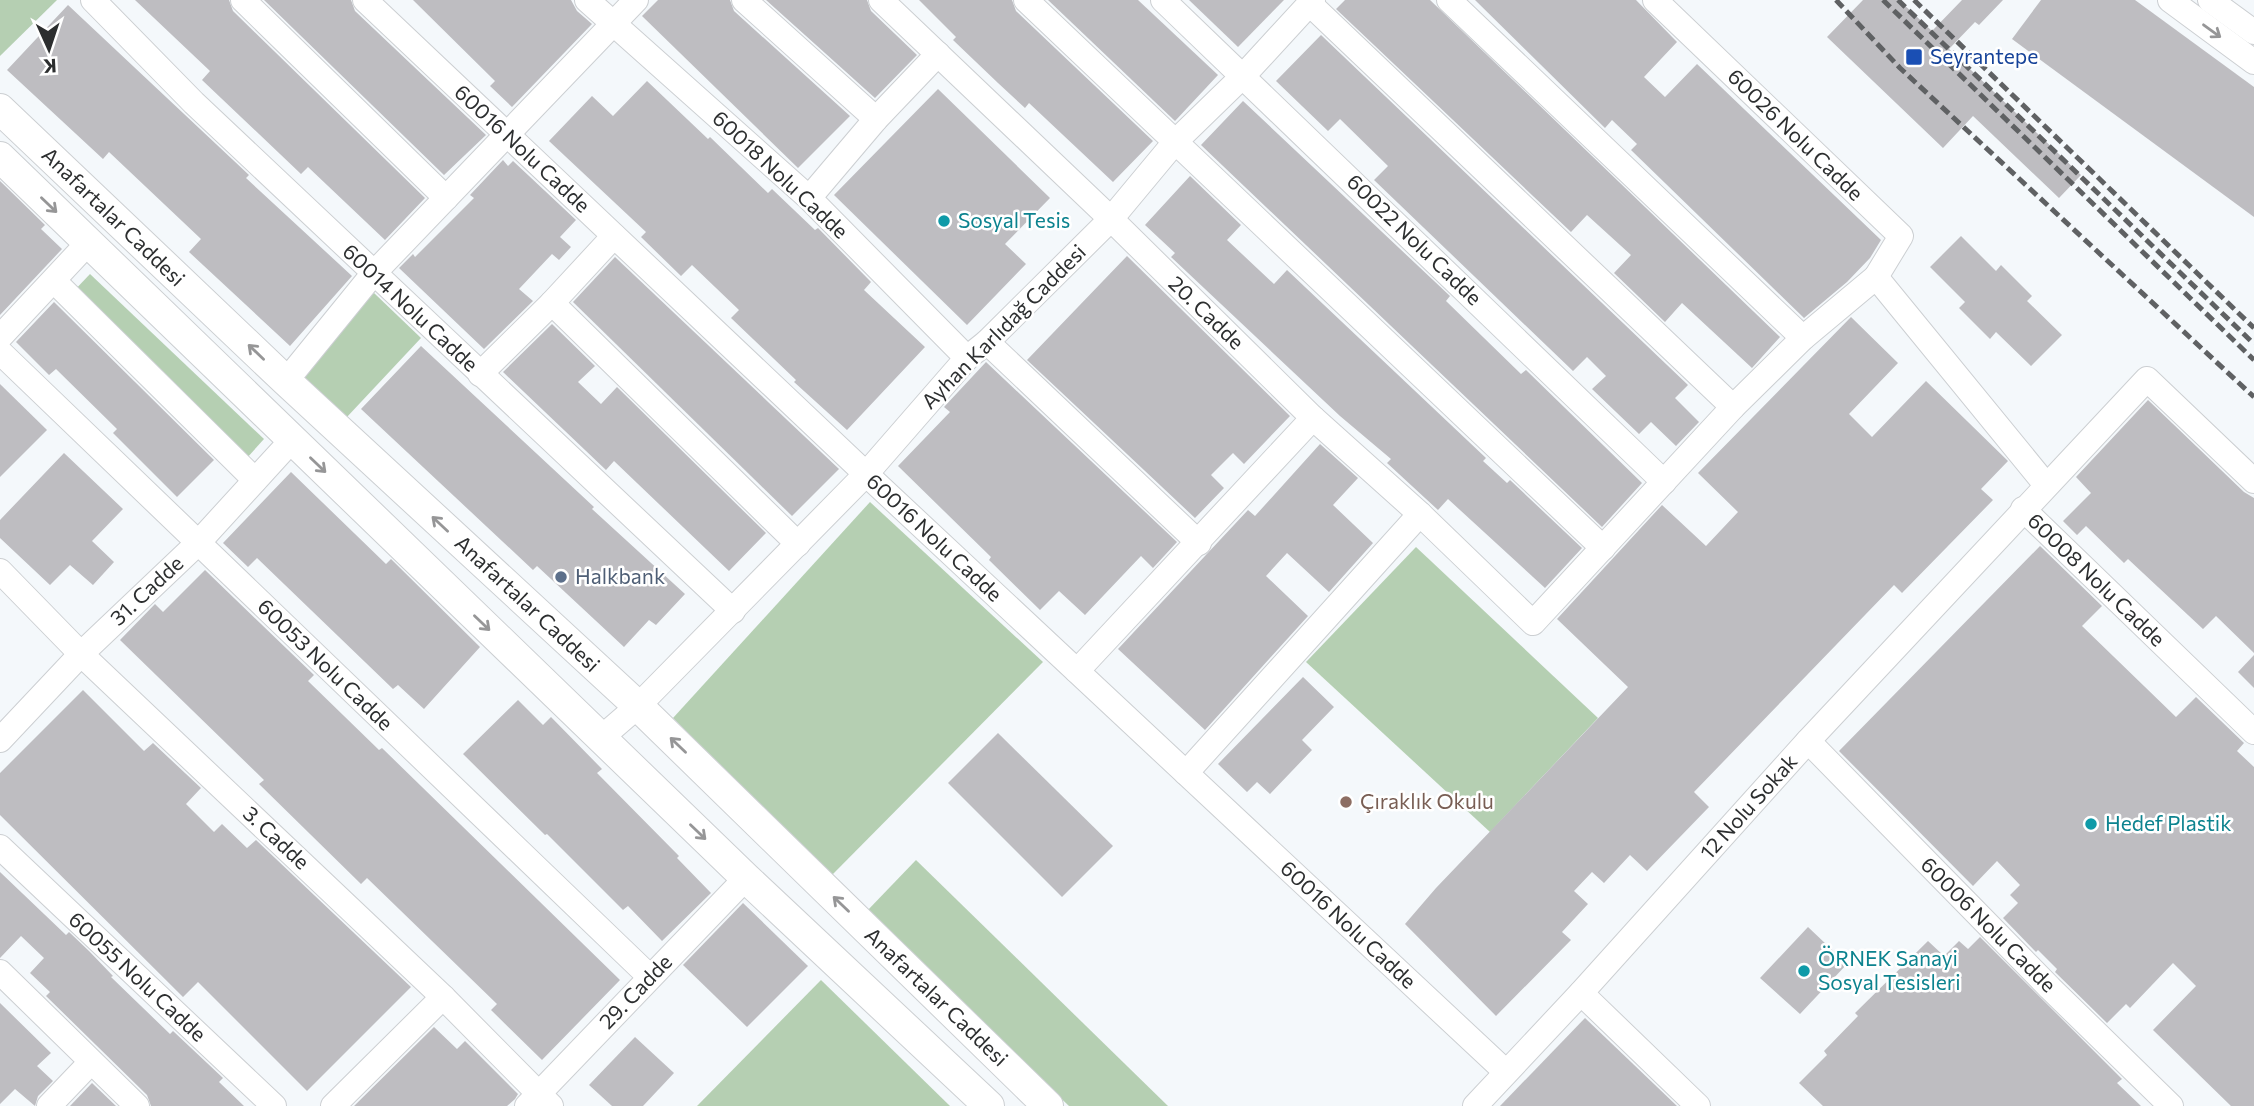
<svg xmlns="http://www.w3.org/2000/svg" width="2254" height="1106" font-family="Commissioner,sans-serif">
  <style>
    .green { fill: #b5cfb2 }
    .building { fill: #bebdc1 }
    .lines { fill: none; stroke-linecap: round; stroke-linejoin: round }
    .minor-casing { stroke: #cccfd2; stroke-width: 26 }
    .major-casing { stroke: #cccfd2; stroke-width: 32 }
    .minor { stroke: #fff; stroke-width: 24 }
    .major { stroke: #fff; stroke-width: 30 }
    .rail { stroke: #5f6163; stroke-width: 5; stroke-dasharray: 10 5; stroke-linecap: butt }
    .oneway { stroke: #969697 }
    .transit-dot { fill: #1a4fb4; stroke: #fff; stroke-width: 2.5 }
    .culture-dot { fill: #0f9aa8; stroke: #fff; stroke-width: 2.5 }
    .service-dot { fill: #5c6f8a; stroke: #fff; stroke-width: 2.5 }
    .education-dot { fill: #8d6e63; stroke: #fff; stroke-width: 2.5 }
    .labels { text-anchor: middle; stroke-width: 5; stroke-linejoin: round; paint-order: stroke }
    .transit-label { font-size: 21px; fill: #164399; stroke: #fff; text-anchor: start }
    .street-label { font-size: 21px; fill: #2c2e2f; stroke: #fff }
    .culture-label { font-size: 21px; fill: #0d838f; stroke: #fff; text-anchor: start }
    .service-label { font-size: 21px; fill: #4e5e75; stroke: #fff; text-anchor: start }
    .education-label { font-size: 21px; fill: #785e54; stroke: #fff; text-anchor: start }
  </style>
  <rect width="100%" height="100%" fill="#f4f8fb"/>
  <g class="green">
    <polygon points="0,0 57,0 0,56"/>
    <polygon points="90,274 264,439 246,459 71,294"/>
    <polygon points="374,293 421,338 346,418 299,374"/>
    <polygon points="870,502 1043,662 832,875 673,718"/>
    <polygon points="1416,547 1598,718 1490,832 1306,662"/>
    <polygon points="916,860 1168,1106 1069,1106 866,912"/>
    <polygon points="821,980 950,1106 697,1106"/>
  </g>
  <g class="building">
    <polygon points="135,0 229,0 233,11 425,198 385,240 308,167 301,174 202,80 210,71"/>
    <polygon points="264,0 351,0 355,11 486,135 444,175"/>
    <polygon points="413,0 571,0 577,11 592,24 512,107 490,86 495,81"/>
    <polygon points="658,0 730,0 734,11 850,116 798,168 642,16"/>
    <polygon points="766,0 867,0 871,11 917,55 875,98"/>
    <polygon points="919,0 1012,0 1016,11 1153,141 1113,182 1029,103 1025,108 998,83 953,40 956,37"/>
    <polygon points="1048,0 1138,0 1218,75 1175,121"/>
    <polygon points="1189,0 1284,0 1238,47"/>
    <polygon points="1345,0 1430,0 1780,337 1752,368 1682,303 1665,322 1614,273 1631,255 1587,215 1571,232 1336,9"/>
    <polygon points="1475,0 1636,0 1677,42 1644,77 1665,97 1697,64 1881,240 1870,258 1847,282 1804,318 1631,150 1637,144 1612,120 1605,128"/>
    <polygon points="1863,0 1899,0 1932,31 1962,0 2003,0 1979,25 1975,22 1949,49 2081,175 2059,198 1973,116 1943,148 1827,37"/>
    <polygon points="2041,0 2135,0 2254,87 2254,217 2012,39"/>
    <polygon points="68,5 249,175 246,178 352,276 290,346 189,252 201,239 109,152 103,159 7,70"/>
    <polygon points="1321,35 1688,385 1675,398 1699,422 1676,446 1651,422 1639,434 1592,389 1606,376 1587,357 1573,371 1374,180 1388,166 1340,119 1328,131 1276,81"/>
    <polygon points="647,81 708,139 710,137 768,193 772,189 815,230 818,228 871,282 864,290 925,347 847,430 794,382 796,380 731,318 739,310 692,265 681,276 641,237 646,232 549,141 592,96 613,116"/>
    <polygon points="938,89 1050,198 1005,244 1026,264 967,325 834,195"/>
    <polygon points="1243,101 1450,296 1446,301 1521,374 1526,370 1642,483 1602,527 1201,145"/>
    <polygon points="503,160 508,166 513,161 576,220 560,237 571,247 559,260 552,254 519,289 533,301 484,349 399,268 413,254 415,257 474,198 470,195"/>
    <polygon points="1190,176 1241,225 1227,240 1274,284 1287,270 1486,458 1483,461 1507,483 1510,480 1582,548 1545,588 1448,499 1438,510 1387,463 1391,459 1340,416 1171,257 1175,253 1145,225"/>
    <polygon points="0,181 45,225 41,229 62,249 0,315"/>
    <polygon points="1961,236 1996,271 2001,265 2032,296 2027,301 2062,335 2031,366 1996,332 1990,339 1959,308 1965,302 1930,267"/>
    <polygon points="1127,256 1290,416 1244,464 1233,453 1211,475 1224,488 1195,518 1027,360"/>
    <polygon points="615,257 839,469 792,516 573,302"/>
    <polygon points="54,302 214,460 177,497 113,433 117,429 56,369 49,375 16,342"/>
    <polygon points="1851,317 1898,363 1849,414 1872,437 1926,381 2008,461 1981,489 1993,500 1902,593 1894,585 1694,792 1709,807 1647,871 1630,855 1604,883 1592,872 1574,891 1588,904 1562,932 1571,940 1496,1016 1405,924 1436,888 1628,687 1557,619 1662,505 1706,546 1738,512 1698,473"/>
    <polygon points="552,324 595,366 578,382 601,404 617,387 766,533 729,571 614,461 606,470 503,372"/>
    <polygon points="421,346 594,507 592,509 685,594 656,625 649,620 624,647 537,566 533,570 361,409"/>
    <polygon points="986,362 1177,542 1153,568 1141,556 1085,615 1059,591 1040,610 989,560 991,557 898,466 950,412 944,407"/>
    <polygon points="0,384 47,430 0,477"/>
    <polygon points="2148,400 2244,492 2254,498 2254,653 2216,616 2203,629 2128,559 2124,563 2086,526 2077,535 2063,521 2091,493 2076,477"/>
    <polygon points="1320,444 1358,478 1333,505 1373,543 1329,592 1287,553 1266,576 1308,616 1205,730 1118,649 1248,510 1255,516"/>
    <polygon points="64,453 123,509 92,541 114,562 93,585 70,565 50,585 0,538 0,520"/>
    <polygon points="291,472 386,564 391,559 480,647 424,709 398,685 393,689 257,558 248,567 223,543"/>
    <polygon points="2040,546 2102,606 2082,626 2176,717 2196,697 2244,743 2237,751 2254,767 2254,1106 2231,1106 2153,1030 2196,986 2173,963 2130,1008 2126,1004 2107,1023 2055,972 2057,969 2038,950 2036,952 2003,918 2018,903 2010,895 2020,885 1997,861 1973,886 1839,751"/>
    <polygon points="205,570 314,675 308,681 379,750 382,748 620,980 542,1060 491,1010 497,1004 367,878 361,884 259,784 264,780 120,640 155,604 163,612"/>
    <polygon points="2254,655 2254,688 2238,672"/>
    <polygon points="1303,677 1334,707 1302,740 1312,750 1270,794 1257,782 1247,792 1218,764"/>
    <polygon points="83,690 144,751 153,743 201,788 186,804 214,832 222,824 247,848 256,840 411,987 307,1091 198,982 183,997 0,815 0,773"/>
    <polygon points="518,700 543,725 551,717 602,769 597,773 679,856 677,858 711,893 662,941 628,906 623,910 547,834 545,835 463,754"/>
    <polygon points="998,733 1113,846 1062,897 948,783"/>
    <polygon points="0,872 66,935 69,932 89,951 113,976 111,977 170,1034 173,1031 223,1078 219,1082 244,1106 151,1106 147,1095 46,996 50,992 30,973 44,958 21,936 0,958"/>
    <polygon points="743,903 808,966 747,1027 683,965"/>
    <polygon points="1808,927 1847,964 1800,1014 1760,978"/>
    <polygon points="1980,937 2122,1079 2117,1083 2141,1106 1823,1106 1799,1083 1827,1055 1824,1051 1858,1016 1855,1013 1928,941 1944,956 1959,941 1968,949"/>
    <polygon points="0,1003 51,1053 37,1066 53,1081 38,1096 35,1106 15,1089 0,1104"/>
    <polygon points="1585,1018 1677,1106 1500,1106"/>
    <polygon points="434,1027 457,1049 465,1041 518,1094 515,1099 507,1106 354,1106"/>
    <polygon points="635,1037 674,1073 643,1106 612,1106 589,1085"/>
    <polygon points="92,1083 116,1106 70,1106"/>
  </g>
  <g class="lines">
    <g class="minor-casing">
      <g id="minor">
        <polyline points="93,0 194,103 733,611"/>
        <polyline points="243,0 446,198"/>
        <polyline points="365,0 866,474 1506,1072"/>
        <polyline points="587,0 809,198 967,358"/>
        <polyline points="744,0 876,119"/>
        <polyline points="881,0 1111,219 1313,418 1420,514 1533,623 1733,407 1803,338 1876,277 2046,485"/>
        <polyline points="1026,0 1603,548"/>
        <polyline points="1163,0 1664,482"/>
        <polyline points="1449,0 1803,338"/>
        <polyline points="1655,0 1901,236 1876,277"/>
        <polyline points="2170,0 2254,62"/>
        <polyline points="2210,0 2254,32"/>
        <polyline points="1310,4 1733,407"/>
        <polyline points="809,198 876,119 938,54"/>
        <polyline points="54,281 255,480"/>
        <polyline points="552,303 798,544"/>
        <polyline points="0,337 88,243"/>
        <polyline points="987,342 1199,543"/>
        <polyline points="0,352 650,977"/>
        <polyline points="480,374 552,303 614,236"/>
        <polyline points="286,381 373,274 636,0"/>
        <polyline points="2023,509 2254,732"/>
        <polyline points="0,571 81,654 443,997 551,1106"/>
        <polyline points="1077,671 1313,418"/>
        <polyline points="601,738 638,706 866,474 967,358 987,342 1111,219 1175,142 1244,75 1313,0"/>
        <polyline points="0,740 81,654 198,543 292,440"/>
        <polyline points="1808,741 2050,988 2171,1106"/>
        <polyline points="1186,773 1420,514"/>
        <polyline points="0,847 274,1106"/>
        <polyline points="0,972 137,1106"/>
        <polyline points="1581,993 1698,1106"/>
        <polyline points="49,1106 91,1062"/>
        <polyline points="333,1106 443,997"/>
        <polyline points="527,1106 746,878"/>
        <polyline points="1475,1106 1581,993 1808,741 2147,379 2254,481"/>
      </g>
    </g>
    <g class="major-casing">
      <g id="major">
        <polyline points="0,109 286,381 638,706 1048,1106"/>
        <polyline points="0,157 746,878 989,1106"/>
      </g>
    </g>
    <use href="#minor" class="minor"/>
    <use href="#major" class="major"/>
    <g class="rail">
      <polyline points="1836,0 1900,68 2254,397"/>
      <polyline points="1883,0 2254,360"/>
      <polyline points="1898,0 2254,344"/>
      <polyline points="1914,0 2254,328"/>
    </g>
  </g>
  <defs><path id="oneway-shaft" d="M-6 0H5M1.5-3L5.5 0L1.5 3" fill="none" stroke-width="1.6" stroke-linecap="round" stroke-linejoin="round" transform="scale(1.75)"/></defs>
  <g class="oneway">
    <use href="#oneway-shaft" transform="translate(2212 31) rotate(36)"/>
    <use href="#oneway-shaft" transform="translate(49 205) rotate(44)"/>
    <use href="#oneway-shaft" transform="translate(256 352) rotate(-136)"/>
    <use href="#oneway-shaft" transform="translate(318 465) rotate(44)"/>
    <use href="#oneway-shaft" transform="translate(440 524) rotate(-137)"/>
    <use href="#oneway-shaft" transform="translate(482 623) rotate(44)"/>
    <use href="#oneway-shaft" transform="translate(678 745) rotate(-136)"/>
    <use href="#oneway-shaft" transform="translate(698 832) rotate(44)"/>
    <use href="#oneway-shaft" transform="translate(841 904) rotate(-136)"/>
  </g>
  <rect class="transit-dot" x="1905" y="48" width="18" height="18" rx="3.5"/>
  <g class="culture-dot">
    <circle cx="944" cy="221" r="7"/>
    <circle cx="2091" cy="824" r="7"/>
    <circle cx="1804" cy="971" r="7"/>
  </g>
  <circle class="service-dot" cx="561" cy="577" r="7"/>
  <circle class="education-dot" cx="1346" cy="802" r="7"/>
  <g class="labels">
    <g class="transit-label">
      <text x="1930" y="64">Seyrantepe</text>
    </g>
    <g class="street-label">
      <text transform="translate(1795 135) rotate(44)" y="7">60026 Nolu Cadde</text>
      <text transform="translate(522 149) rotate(43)" y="7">60016 Nolu Cadde</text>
      <text transform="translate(780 175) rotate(43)" y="7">60018 Nolu Cadde</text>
      <text transform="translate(113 217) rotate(44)" y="7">Anafartalar Caddesi</text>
      <text transform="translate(1414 240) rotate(44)" y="7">60022 Nolu Cadde</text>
      <text transform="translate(410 308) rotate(43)" y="7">60014 Nolu Cadde</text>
      <text transform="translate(1206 313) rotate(44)" y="7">20. Cadde</text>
      <text transform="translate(1004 327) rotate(-45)" y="7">Ayhan Karlıdağ Caddesi</text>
      <text transform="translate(934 538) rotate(43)" y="7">60016 Nolu Cadde</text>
      <text transform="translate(2096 580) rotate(44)" y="7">60008 Nolu Cadde</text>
      <text transform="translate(147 591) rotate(-43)" y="7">31. Cadde</text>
      <text transform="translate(527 604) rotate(43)" y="7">Anafartalar Caddesi</text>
      <text transform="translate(325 665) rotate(44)" y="7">60053 Nolu Cadde</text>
      <text transform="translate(1749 807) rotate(-48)" y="7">12 Nolu Sokak</text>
      <text transform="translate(276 838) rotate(43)" y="7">3. Cadde</text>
      <text transform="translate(1348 925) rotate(43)" y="7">60016 Nolu Cadde</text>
      <text transform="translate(1988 925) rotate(45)" y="7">60006 Nolu Cadde</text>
      <text transform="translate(137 977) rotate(43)" y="7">60055 Nolu Cadde</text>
      <text transform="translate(636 992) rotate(-46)" y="7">29. Cadde</text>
      <text transform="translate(936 997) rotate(44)" y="7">Anafartalar Caddesi</text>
    </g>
    <g class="culture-label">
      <text x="958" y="228">Sosyal Tesis</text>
      <text x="2105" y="831">Hedef Plastik</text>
      <text x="1818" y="966">ÖRNEK Sanayi<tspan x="1818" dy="24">Sosyal Tesisleri</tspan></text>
    </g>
    <g class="service-label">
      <text x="575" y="584">Halkbank</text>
    </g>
    <g class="education-label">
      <text x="1360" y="809">Çıraklık Okulu</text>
    </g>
  </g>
  <g transform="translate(49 49) rotate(177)" stroke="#ffffff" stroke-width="5" paint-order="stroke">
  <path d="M0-5L12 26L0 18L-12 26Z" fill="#2c2e2f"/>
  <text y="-10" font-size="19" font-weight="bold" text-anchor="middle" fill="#2c2e2f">K</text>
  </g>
</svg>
